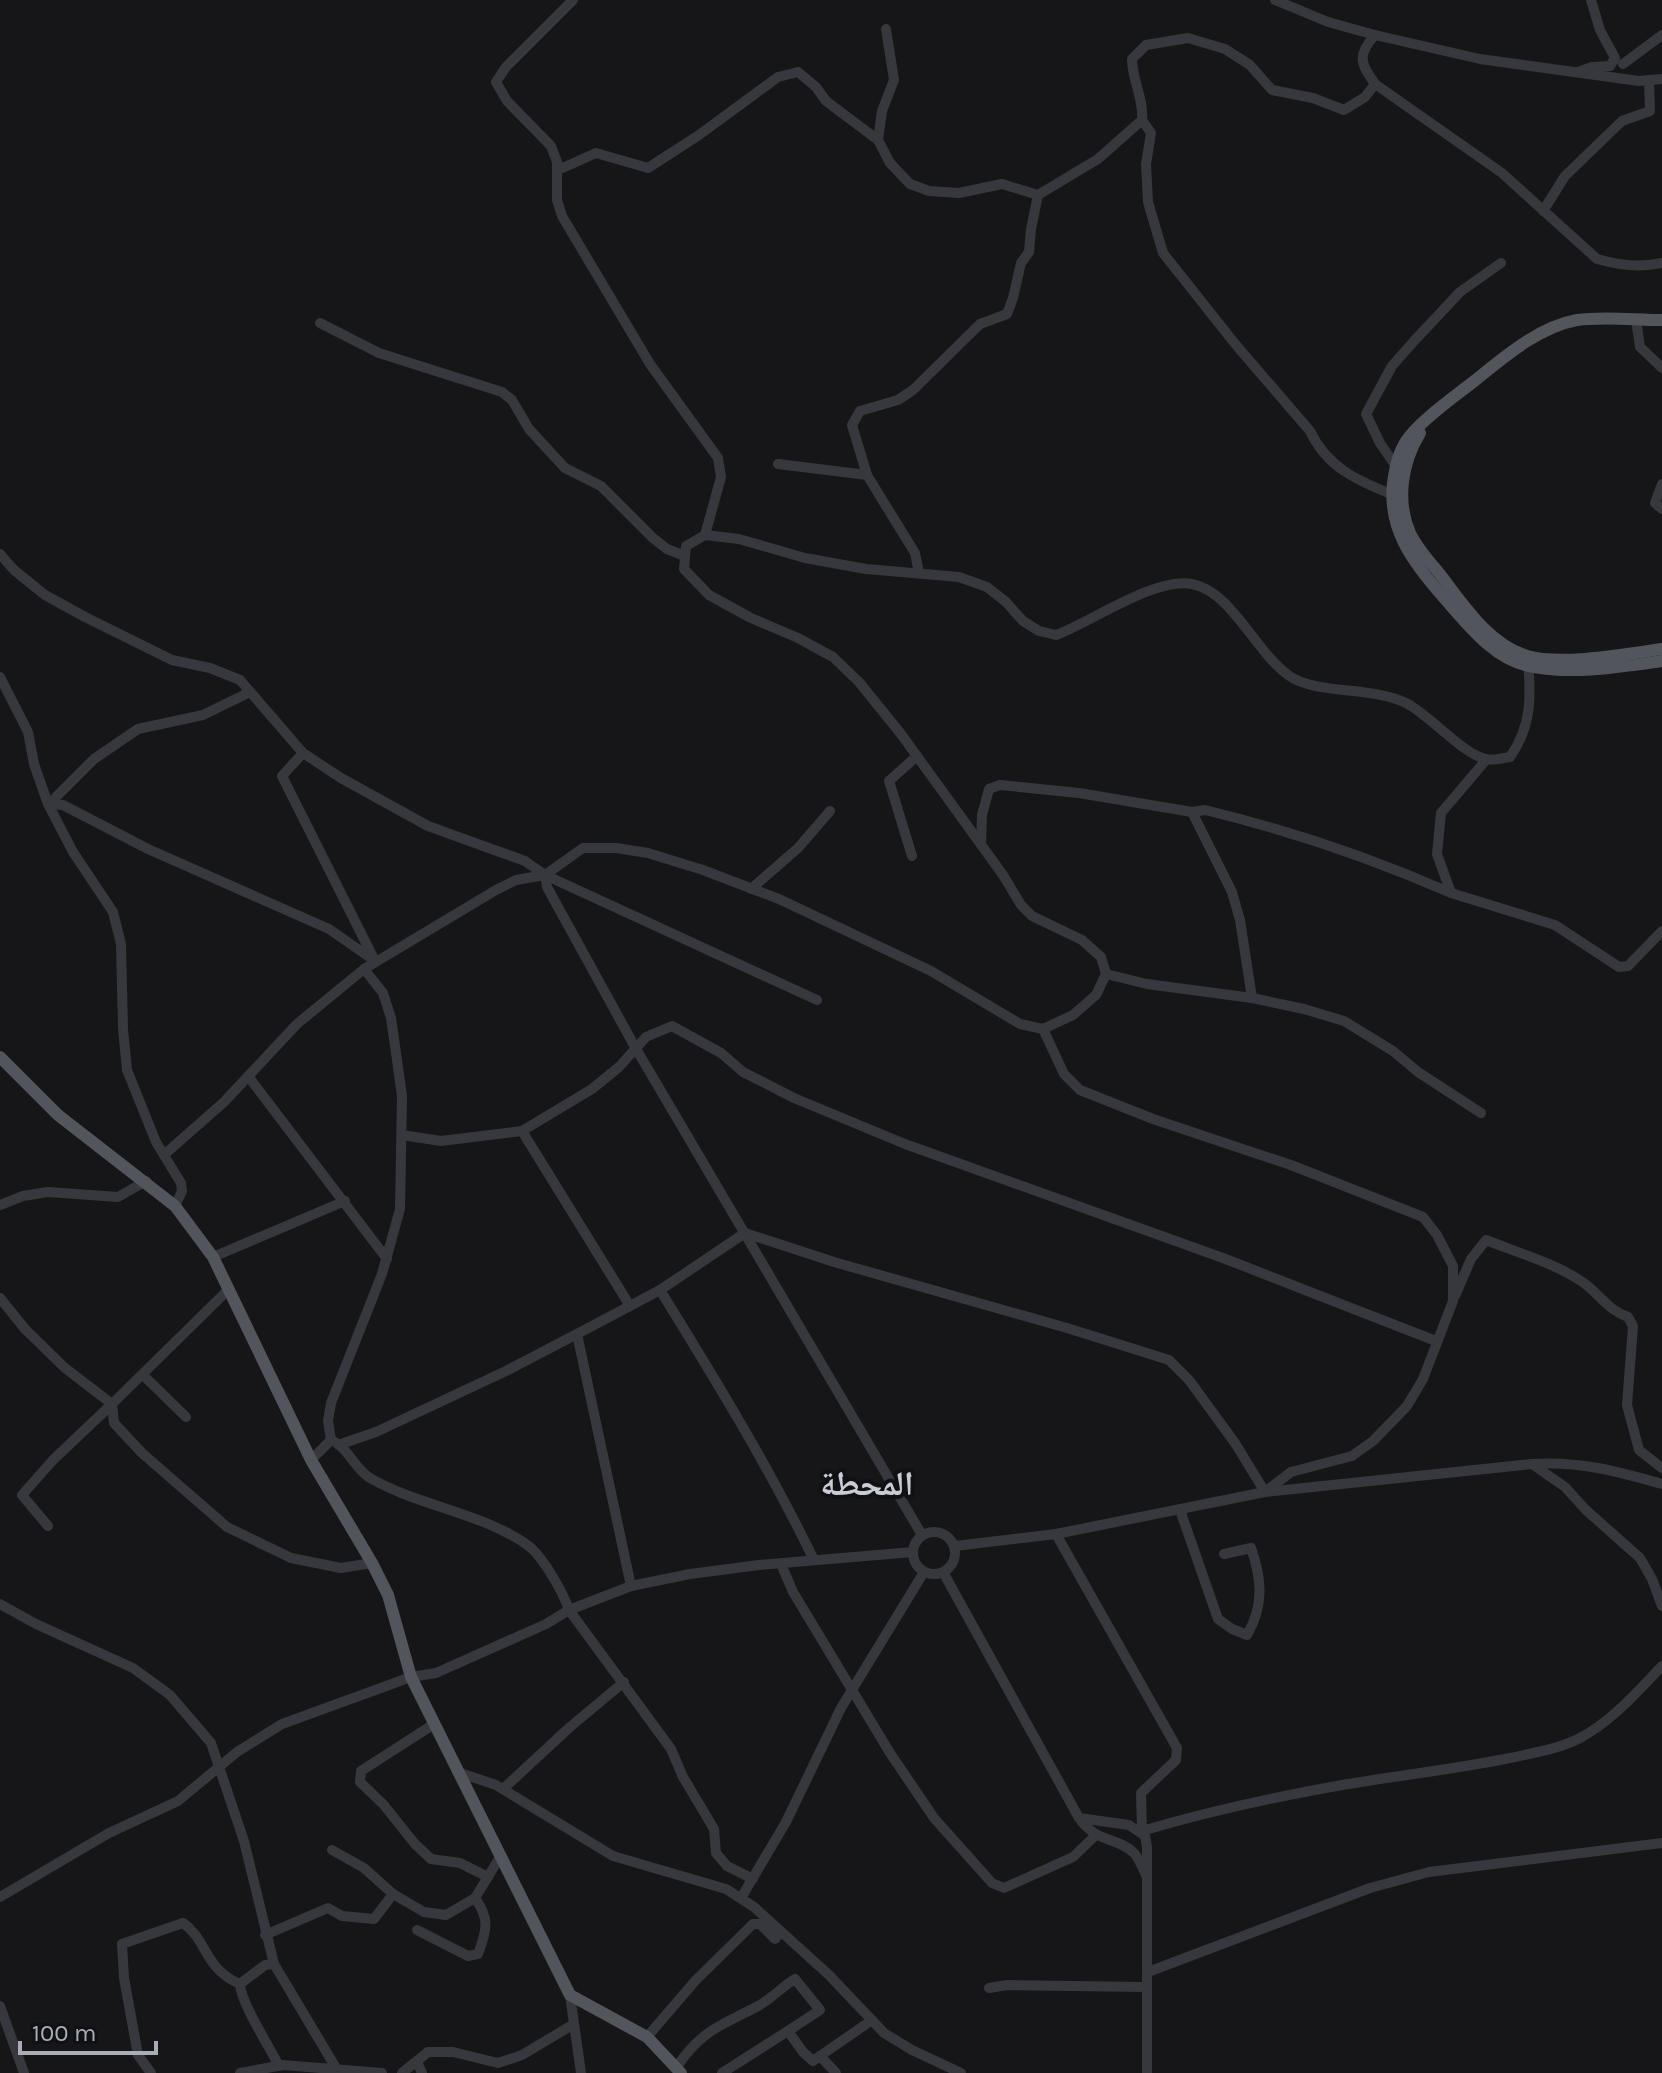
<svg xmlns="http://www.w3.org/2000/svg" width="1662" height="2073" font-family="Karla,'Noto Naskh Arabic',sans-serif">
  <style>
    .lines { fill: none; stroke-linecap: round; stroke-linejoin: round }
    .minor { stroke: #37383d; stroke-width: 10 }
    .major { stroke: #53555c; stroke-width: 12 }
    .labels { text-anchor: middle; stroke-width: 8; stroke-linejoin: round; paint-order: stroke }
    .district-label { font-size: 34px; font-weight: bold; fill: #c9ccd4; stroke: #111113 }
  </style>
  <rect width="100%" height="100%" fill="#161618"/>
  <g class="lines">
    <g class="minor">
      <polyline points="573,0 506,67 496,82 507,101 551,146 557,162 557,200 562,216 650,364 718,458 721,477 705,535"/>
      <polyline points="1275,0 1328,22 1375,35"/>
      <polyline points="886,29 894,80 882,111 878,140 890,163 910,184 929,191 959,193 1002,184 1038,195"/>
      <polyline points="1623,64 1662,35"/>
      <polyline points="1578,72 1592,67 1610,66 1615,58 1600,30 1591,0"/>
      <path d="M1662,79L1639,81L1480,59L1375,35C1357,55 1360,63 1375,84L1502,173L1597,259C1618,265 1640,268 1662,263"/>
      <path d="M1375,84L1365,97L1344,110L1313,98L1272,90L1250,65L1225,49L1188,38L1146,45L1132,59C1132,80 1144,99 1142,120L1151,133L1146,164L1148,202L1163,253L1236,345L1310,431C1327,467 1356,480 1391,494"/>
      <polyline points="558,170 596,153 648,168 699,135 778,77 798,72 816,87 826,101 878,140"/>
      <polyline points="1543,211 1565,176 1622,121 1650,111 1649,80"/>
      <polyline points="1636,320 1640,347 1662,368"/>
      <polyline points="320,323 379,353 502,392 512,400 529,429 565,468 601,486 653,538 667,549 685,556"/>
      <polyline points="778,464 867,475"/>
      <polyline points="1395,465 1380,443 1366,414 1392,366 1415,340 1460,292 1501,263"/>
      <polyline points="1662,484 1655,503 1662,509"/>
      <polyline points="0,554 14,570 45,595 85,617 172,660 210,668 240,680 303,753 341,778 428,826 525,861 545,875 817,1000"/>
      <polyline points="919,573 915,553 867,475 852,425 860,411 898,400 913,390 980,324 1007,314 1013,298 1021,263 1029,252 1031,229 1038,195 1098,159 1142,120"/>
      <polyline points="0,677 28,732 34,764 48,804 73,852 113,912 121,944 123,1029 127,1070 156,1142 181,1183 182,1191 175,1206"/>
      <polyline points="303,753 282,776 374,959"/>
      <polyline points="48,804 63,805 148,849 329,929 375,961"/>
      <polyline points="49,804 94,759 138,729 203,715 250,692"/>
      <path d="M981,844L982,815L989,789L1000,785L1079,793L1192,812L1205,810C1292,831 1369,857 1451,893L1437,854L1441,813L1486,760"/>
      <polyline points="912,856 889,781 917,756"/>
      <polyline points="545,875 547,887 635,1047 922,1535"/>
      <polyline points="751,889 798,848 830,811"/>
      <polyline points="1451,893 1555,925 1619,967 1628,966 1662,931"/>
      <polyline points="1106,974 1147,984 1252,998 1240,920 1232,892 1192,812"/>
      <polyline points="1252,998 1304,1009 1344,1021 1393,1051 1418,1072 1481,1113"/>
      <polyline points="248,1076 387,1259"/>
      <polyline points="522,1131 630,1306"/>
      <polyline points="402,1135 441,1141 522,1131 592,1089 619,1067 646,1037 672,1026 721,1053 743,1072 794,1098 905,1144 1223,1258 1436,1341"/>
      <path d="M165,1154L224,1102L297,1024L364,969L496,890L516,880L545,875L583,848H616L648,853L703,870L779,899L931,971L1020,1024L1043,1029L1073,1015L1096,995L1106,974L1101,957L1082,940L1032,916L1021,905L1003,875L901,734L859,682L833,657L798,638L751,618L709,595L684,569L686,546L705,535L739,539L805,558L866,569L959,577L987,587L1006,602L1023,621L1039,631L1056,635C1093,621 1155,577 1192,584C1231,591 1255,651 1288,675C1315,695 1371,686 1406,703C1430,715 1462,754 1486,759C1493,761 1503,758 1510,757C1532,726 1531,696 1528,659"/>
      <polyline points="0,1205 23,1196 48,1192 118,1197 146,1181"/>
      <polyline points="213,1257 345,1201"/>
      <polyline points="228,1290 112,1404 114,1423 142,1453 227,1527 291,1558 341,1568 372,1563"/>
      <path d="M660,1290C715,1379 769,1467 814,1560"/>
      <path d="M1455,1296L1471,1259L1486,1240C1516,1252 1557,1264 1584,1283C1600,1295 1608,1310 1628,1317L1633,1326L1627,1405L1639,1450L1662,1468"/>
      <polyline points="0,1298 25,1329 65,1368 112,1404 53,1460 22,1495 48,1526"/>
      <polyline points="577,1334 631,1586"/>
      <polyline points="143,1375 186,1417"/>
      <polyline points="331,1440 328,1421 331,1403 382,1274 400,1209 402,1096 396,1053 391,1018 383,993 364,969"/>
      <polyline points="341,1444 376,1432 506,1371 577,1334 660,1290 745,1233 834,1262 1067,1328 1169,1360 1189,1380 1235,1443 1265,1492 1291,1472 1352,1456 1373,1441 1407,1406 1423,1379 1453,1301 1453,1266 1437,1235 1423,1217 1291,1165 1153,1119 1080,1090 1064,1074 1043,1029"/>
      <path d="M311,1460L331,1440C348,1447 354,1468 370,1478C418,1506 487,1514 530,1547C544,1559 563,1592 569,1610L671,1749L683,1777L714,1829L716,1853L727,1866L753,1879"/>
      <polyline points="1532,1464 1565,1487 1586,1510 1640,1558 1652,1579 1662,1606"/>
      <path d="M1180,1510L1218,1619L1232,1629L1247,1635C1264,1606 1262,1579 1251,1548L1224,1554"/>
      <circle cx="934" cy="1553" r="21"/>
      <path d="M1056,1534L1177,1748L1176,1760L1141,1793L1142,1831C1209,1811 1279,1796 1348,1784C1402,1775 1456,1769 1510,1758C1533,1753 1559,1749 1580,1738C1612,1721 1637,1692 1662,1666"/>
      <path d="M955,1546L1056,1534L1265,1492L1532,1464C1580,1461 1616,1471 1662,1484"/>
      <polyline points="781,1564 793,1592 890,1753 934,1818 992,1883 1004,1888 1073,1857 1096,1835"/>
      <path d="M943,1572L1079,1818C1096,1843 1118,1837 1134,1853C1140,1860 1143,1869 1147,1877"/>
      <polyline points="0,1604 36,1624 133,1668 170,1695 211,1743 244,1841 274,1964 339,2073"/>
      <polyline points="434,1724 361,1771 360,1782 383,1804 415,1844 431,1859 460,1863 488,1877"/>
      <polyline points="457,1772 496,1785 613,1856 726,1889 754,1907 829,1975 884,2033 912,2050 961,2073"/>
      <polyline points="503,1789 570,1727 624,1682"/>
      <polyline points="1079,1818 1129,1825 1145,1836 1147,1847 1147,2073"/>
      <polyline points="332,1850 364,1868 393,1894 424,1912 446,1915 475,1898"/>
      <polyline points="0,1897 109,1833 178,1801 237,1752 282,1724 411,1677 436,1673 546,1624 569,1610 631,1586 690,1574 759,1565 913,1552"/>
      <polyline points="741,1898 786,1822 841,1708 924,1572"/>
      <path d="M417,1930L468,1956L478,1954C487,1930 490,1919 475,1898L500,1857"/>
      <polyline points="265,1935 328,1908 342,1916 374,1919 393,1894"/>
      <polyline points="1148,1972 1370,1888 1429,1872 1662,1843"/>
      <path d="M240,1984C240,2001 269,2046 279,2066"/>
      <polyline points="989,1988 1007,1985 1147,1987"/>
      <polyline points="570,1995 581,2073"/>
      <polyline points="0,2006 24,2073"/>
      <polyline points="647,2037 695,1981 753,1924 760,1924 775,1939 781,1932"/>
      <polyline points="820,2056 872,2020"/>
      <polyline points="417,2062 422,2073"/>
      <path d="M676,2068C702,2029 721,2026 760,2005C772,1998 783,1986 795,1979L820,2010L788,2031L803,2052L813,2061L820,2056L836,2073"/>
      <path d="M151,2073L138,2055L124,1978L122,1944L183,1923C207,1939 204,1969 240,1984L265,1965L274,1964"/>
      <polyline points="240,2073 283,2065 382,2073"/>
      <polyline points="402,2073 428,2052 453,2052 498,2063 522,2055 574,2024"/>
      <polyline points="722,2073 788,2031"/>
    </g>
    <g class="major">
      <path d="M1662,320C1636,320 1602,316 1577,320C1538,327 1503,358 1473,382C1454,397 1424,418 1409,437C1401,447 1396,464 1394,476C1385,527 1413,563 1445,599C1468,625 1494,659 1529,666C1571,675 1620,667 1662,661"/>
      <path d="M1420,433C1402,462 1396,501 1410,533C1417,548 1429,561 1439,573C1463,604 1488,644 1527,656C1560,666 1627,654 1662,649"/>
      <polyline points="0,1057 58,1115 175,1206 213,1257 311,1460 372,1563 388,1595 411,1677 570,1995 647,2037 681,2073"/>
    </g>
  </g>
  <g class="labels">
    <g class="district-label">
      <text x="867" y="1495">المحطة</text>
    </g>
  </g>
  <path d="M20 2041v12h136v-12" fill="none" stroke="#a8adb8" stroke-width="4"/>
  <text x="32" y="2041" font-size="24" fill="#a8adb8" stroke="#111113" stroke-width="6" paint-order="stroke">100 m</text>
</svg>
